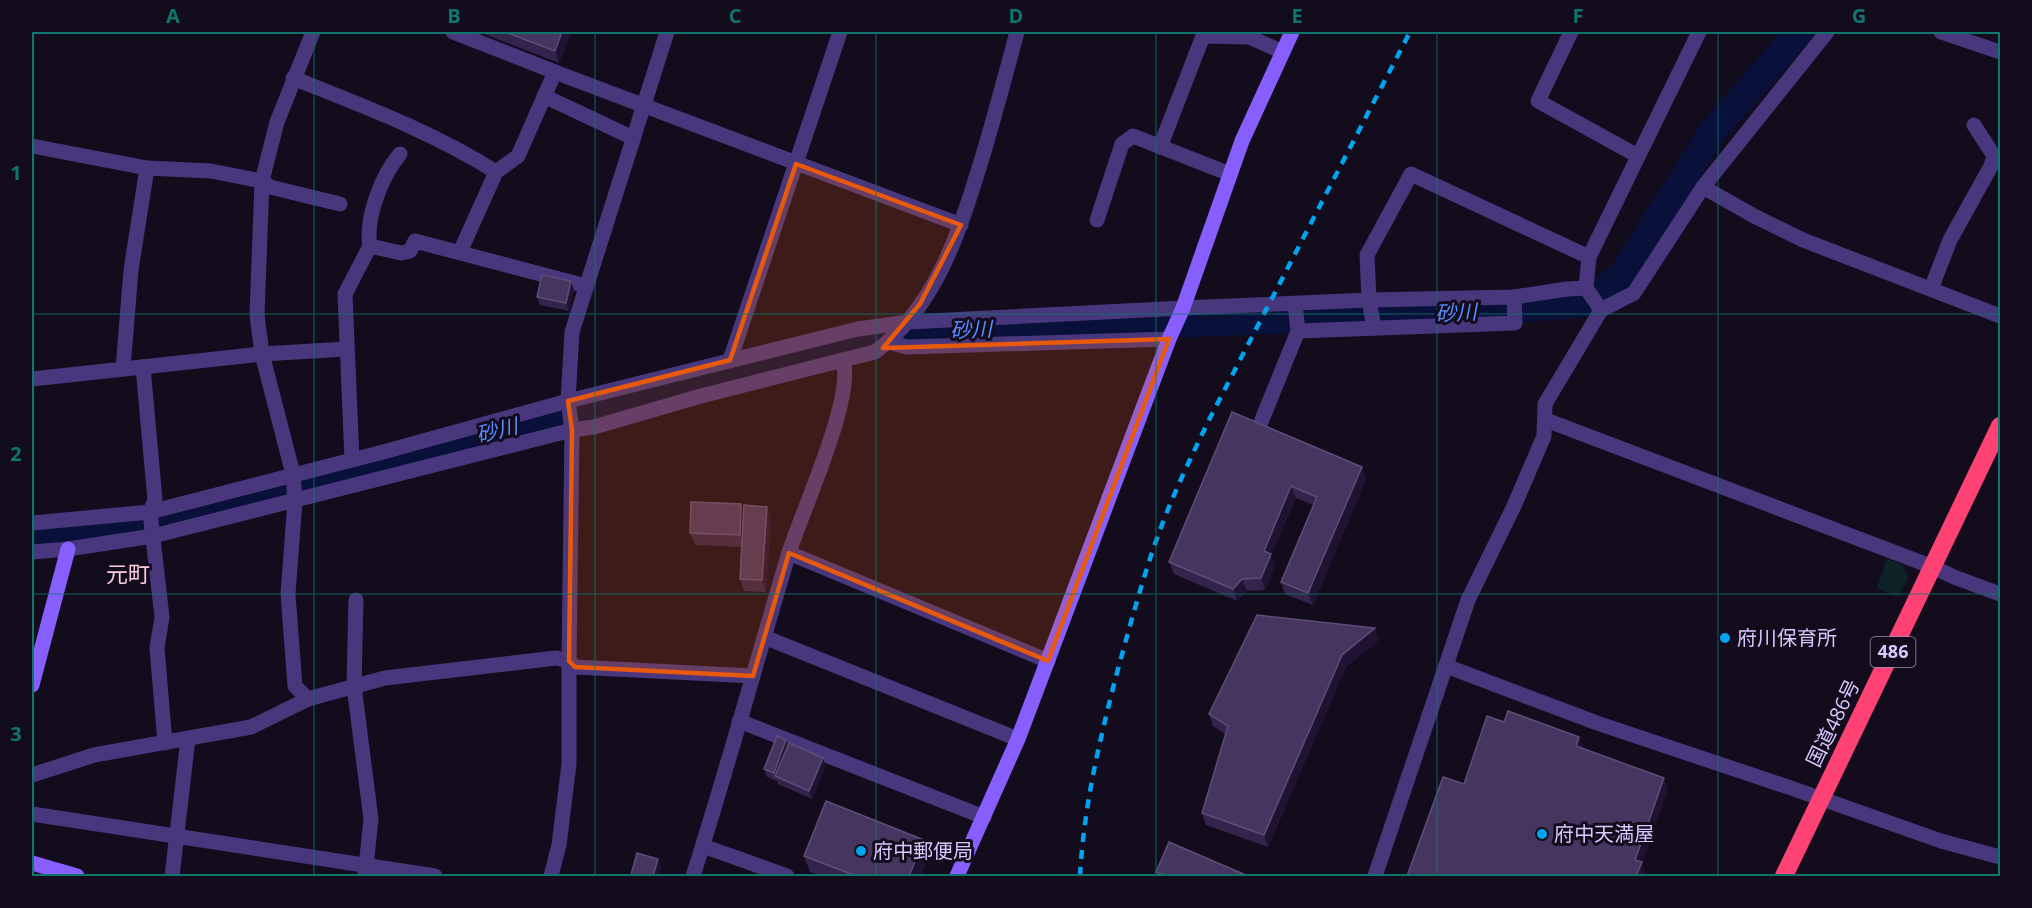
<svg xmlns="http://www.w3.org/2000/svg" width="2032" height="908" font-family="'Open Sans','Noto Sans JP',sans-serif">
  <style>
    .green { fill: #0f2227 }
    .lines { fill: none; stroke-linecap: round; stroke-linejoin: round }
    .river { stroke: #091039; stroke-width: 28 }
    .street { stroke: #48377c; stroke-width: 15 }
    .secondary { stroke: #865ffe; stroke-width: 15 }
    .highway { stroke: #fe4374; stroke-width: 18 }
    .rail { stroke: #01a4f1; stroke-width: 4.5; stroke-dasharray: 9 8; stroke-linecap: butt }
    .wall { fill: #34244c }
    .shaded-wall { fill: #1f1331 }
    .building { fill: #46365f; stroke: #5d4d78; stroke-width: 1.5 }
    .marked { fill: #e8590c; fill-opacity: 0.2; stroke: #e8590c; stroke-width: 4.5; stroke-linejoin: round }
    .grid { fill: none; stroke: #0f766e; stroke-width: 1.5; stroke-opacity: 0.55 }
    .poi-dot { fill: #01a4f1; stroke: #120c1d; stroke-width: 2 }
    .labels { text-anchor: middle; stroke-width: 6; stroke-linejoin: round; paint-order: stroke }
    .shield { fill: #120c1d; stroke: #9e90bb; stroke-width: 1.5 }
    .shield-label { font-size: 18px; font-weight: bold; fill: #dac8ff }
    .poi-label { font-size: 20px; fill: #dac8ff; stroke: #120c1d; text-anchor: start }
    .street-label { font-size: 20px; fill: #dac8ff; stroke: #120c1d }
    .water-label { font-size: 21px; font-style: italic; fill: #568cfe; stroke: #120c1d }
    .quarter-label { font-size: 22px; fill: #ffcae0; stroke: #120c1d }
    .neatline { fill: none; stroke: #0f766e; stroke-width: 2 }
    .grid-label { font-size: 20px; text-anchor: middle; font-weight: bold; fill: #0f766e }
  </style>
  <rect width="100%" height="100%" fill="#120c1d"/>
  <polygon class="green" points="1887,559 1903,565 1908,578 1898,597 1877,588"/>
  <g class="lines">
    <polyline class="river" points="32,535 134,524 855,339 920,332 1458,314 1585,303 1621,277 1713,131 1799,32"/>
    <g class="street">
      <polyline points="313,32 277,122 262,181 257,315 262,354 293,474 295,501 288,594 295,686 308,699 385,678 556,658 569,661 575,667 753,676"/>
      <polyline points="453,32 568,77 961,225"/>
      <polyline points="1571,32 1538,101 1638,156"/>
      <polyline points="1941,32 2000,52"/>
      <path d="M293,78C363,106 433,132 496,172"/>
      <polyline points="544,96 633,138"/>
      <polyline points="32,146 147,168 211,171 262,181 270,187 340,204"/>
      <polyline points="1160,147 1203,36 1249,37 1283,52"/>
      <polyline points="1703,187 1754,216 1803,240 2000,316"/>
      <polyline points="1097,220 1122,144 1133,136 1230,174"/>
      <path d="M370,246C365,218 382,175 400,154"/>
      <polyline points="460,252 496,172 518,156 555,72"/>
      <polyline points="1931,289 1950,240 1991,166 1994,156 1974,125"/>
      <polyline points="1601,310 1586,288 1589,257 1699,32"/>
      <polyline points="1374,328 1369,300 1367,255 1411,174 1589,257"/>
      <polyline points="1298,331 1515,323 1514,297"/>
      <polyline points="888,342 907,347 1169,339"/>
      <polyline points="730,360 840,32"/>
      <polyline points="143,367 155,500 150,512 162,617 157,648 165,743"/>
      <polyline points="123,369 131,270 147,168"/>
      <polyline points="32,379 262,354 346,349"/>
      <polyline points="1546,420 1933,567 1954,577 2000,594"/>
      <polyline points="1261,422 1298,331 1295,304"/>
      <polyline points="352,460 345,294 370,246 401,253 410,251 415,241 586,286"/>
      <polyline points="32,523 150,512 383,452 568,401 858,329 908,322 1183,308 1369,300 1514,297 1567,289 1586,288"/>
      <path d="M32,552L68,549L153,536L572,430L594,427L701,396L875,352C934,309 958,236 979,168C993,123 1005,77 1017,32"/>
      <polyline points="789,553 1048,661"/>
      <polyline points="356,600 354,686 371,819 365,876"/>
      <polyline points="764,637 1018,739"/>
      <polyline points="1446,666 1597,723 1794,789 1941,841 2000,857"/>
      <polyline points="739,721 984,817"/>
      <polyline points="32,775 94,755 251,727 308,699"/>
      <polyline points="32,814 435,876"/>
      <polyline points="703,846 787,876"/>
      <polyline points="172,876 188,739"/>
      <polyline points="551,876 559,845 569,764 569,661 572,430 568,401 572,332 667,32"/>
      <path d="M693,876C727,770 756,663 788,556C801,512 855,399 843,360"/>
      <polyline points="1375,876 1468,600 1514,506 1544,436 1545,404 1601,310 1634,293 1703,187 1827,32"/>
    </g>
    <g class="secondary">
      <polyline points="32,685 68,549"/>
      <polyline points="32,863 77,876"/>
      <polyline points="957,876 1018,739 1169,339 1183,308 1242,141 1292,32"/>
    </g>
    <polyline class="highway" points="1784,876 2000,426"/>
    <path class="rail" d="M1080,876C1084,806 1098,748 1115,680C1128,633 1140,587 1156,541C1171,498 1191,457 1211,416L1410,32"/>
  </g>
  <g class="wall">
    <polygon points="479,32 571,32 559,63"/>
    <polygon points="574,290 569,311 540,305 537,297"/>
    <polygon points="1232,412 1362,467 1366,479 1313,605 1285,594 1281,582 1313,505 1296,498 1271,555 1275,566 1265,590 1247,591 1237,601 1174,574 1169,562"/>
    <polygon points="741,504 744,512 771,518 766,592 744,591 740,579 742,547 695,545 690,533"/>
    <polygon points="1379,640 1346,667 1268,847 1206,825 1202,813 1225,734 1213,726 1209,714"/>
    <polygon points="788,745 826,766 812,799 778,784 777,781 767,777 764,769"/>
    <polygon points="924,840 929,856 921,876 822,876 810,872 804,856"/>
    <polygon points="1156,872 1248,876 1158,876"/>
  </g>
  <g class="shaded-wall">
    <polygon points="562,32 571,32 559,63 555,51"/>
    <polygon points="571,281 574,290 569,311 566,303"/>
    <polygon points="1362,467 1366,479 1313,605 1308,593"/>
    <polygon points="1291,486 1296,498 1271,555 1275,566 1265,590 1261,578 1264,551"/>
    <polygon points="741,504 746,516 744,547 740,535"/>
    <polygon points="767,507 771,518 766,592 762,580"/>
    <polygon points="1242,579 1247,591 1237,601 1233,589"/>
    <polygon points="1375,628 1379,640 1346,667 1268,847 1264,835 1342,655"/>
    <polygon points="1579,737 1584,749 1576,746"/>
    <polygon points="786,740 789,748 775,776 774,773"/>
    <polygon points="823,758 826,766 812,799 809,791"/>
    <polygon points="1664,778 1668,790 1642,864 1646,874 1645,876 1636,876 1635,860"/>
    <polygon points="924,840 929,856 921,876 909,876"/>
    <polygon points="658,859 661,867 658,876 653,876"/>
  </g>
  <g class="building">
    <polygon points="505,32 562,32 555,51"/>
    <polygon points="542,275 571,281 566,303 537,297"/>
    <polygon points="1232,412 1362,467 1308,593 1281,582 1317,497 1291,486 1264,551 1271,554 1261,578 1242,579 1233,589 1169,562"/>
    <polygon points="691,502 741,504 740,535 690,533"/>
    <polygon points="744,505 767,507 762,580 740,579"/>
    <polygon points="1257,615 1375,628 1342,655 1264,835 1202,813 1228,726 1209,714"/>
    <polygon points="1508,711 1579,737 1576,746 1664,778 1635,860 1642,862 1636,876 1407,876 1443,777 1464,784 1487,716 1504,722"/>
    <polygon points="777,736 786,740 774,773 764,769"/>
    <polygon points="789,743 823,758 809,791 775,776"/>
    <polygon points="826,801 924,840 909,876 856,876 804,856"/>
    <polygon points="1169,842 1248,876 1167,876 1156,872"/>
    <polygon points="637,853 658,859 653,876 638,876 631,875"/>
  </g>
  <path class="marked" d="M796,164L961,225L920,304L883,348L1169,339L1048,661L789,553L753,676L575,667L569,661L572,430L568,401L730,360Z"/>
  <path class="grid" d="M314,32V876M595,32V876M876,32V876M1156,32V876M1437,32V876M1718,32V876M32,314H2000M32,594H2000"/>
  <g class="poi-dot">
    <circle cx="1725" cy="638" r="6"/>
    <circle cx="1542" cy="834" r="6"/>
    <circle cx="861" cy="851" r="6"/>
  </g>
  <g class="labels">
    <rect class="shield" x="1870.5" y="637" width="45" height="30" rx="4.5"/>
    <g class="shield-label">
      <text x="1893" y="658">486</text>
    </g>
    <g class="poi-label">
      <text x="1737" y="645">府川保育所</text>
      <text x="1554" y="841">府中天満屋</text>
      <text x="873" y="858">府中郵便局</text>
    </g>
    <g class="street-label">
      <text transform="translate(1833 723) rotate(-64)" y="7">国道486号</text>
    </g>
    <g class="water-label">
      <text transform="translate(1456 313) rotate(-3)" y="7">砂川</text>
      <text transform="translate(971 330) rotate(-2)" y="7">砂川</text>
      <text transform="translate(497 431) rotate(-14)" y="7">砂川</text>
    </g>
    <g class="quarter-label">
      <text x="128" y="582">元町</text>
    </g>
  </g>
  <rect width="2032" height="908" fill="none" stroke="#120c1d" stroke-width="66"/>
  <rect x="33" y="33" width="1966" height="842" class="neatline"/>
  <g class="grid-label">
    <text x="173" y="23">A</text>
    <text x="454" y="23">B</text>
    <text x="735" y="23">C</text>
    <text x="1016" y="23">D</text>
    <text x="1297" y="23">E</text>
    <text x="1578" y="23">F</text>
    <text x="1859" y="23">G</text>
    <text x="16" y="180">1</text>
    <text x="16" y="461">2</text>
    <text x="16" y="741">3</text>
  </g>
</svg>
